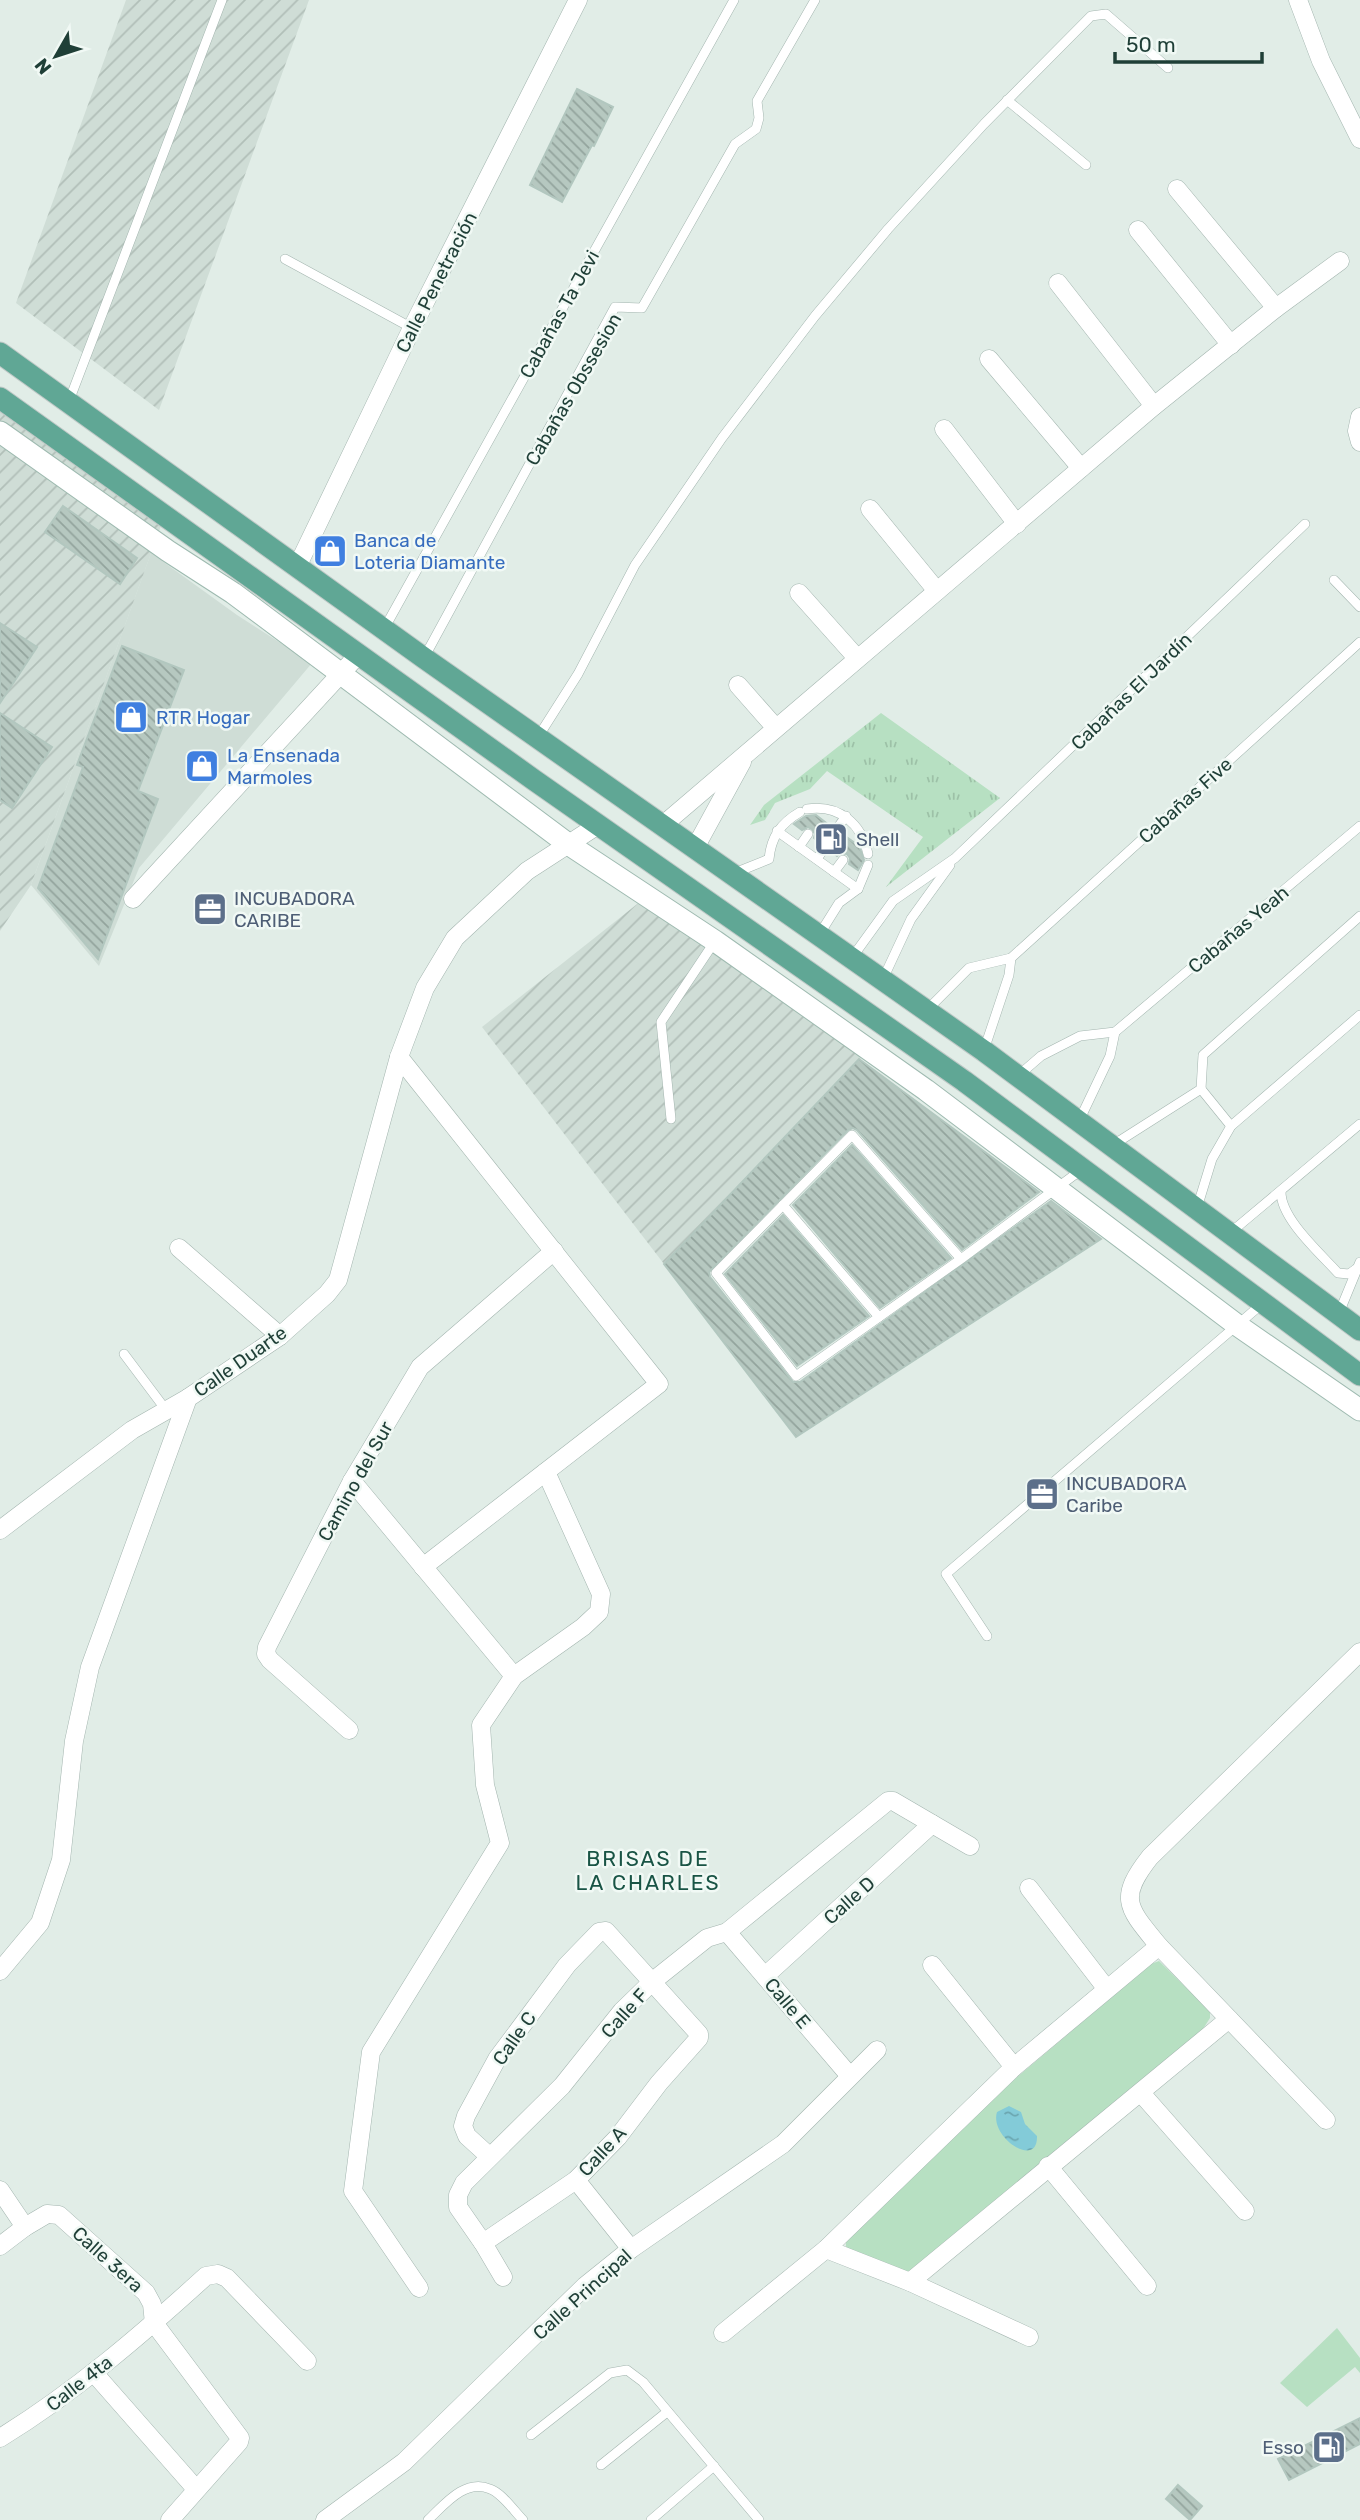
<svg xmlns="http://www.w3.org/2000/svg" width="1360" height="2520" font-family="Rubik,sans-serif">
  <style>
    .built { fill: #cfddd6 }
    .industrial { fill: url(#industrial-furrows) }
    .grass { fill: url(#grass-tufts) }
    .green { fill: #b7e0c2 }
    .water { fill: url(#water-ripples) }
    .building { fill: url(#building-back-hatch); stroke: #b2c7bf; stroke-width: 2 }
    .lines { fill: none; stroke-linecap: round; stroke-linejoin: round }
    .lane-casing { stroke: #a3b5af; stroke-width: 10 }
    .street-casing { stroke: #a3b5af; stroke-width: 19 }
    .secondary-casing { stroke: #9ebab0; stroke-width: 23 }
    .primary-casing { stroke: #c0c9c7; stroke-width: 23 }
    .lane { stroke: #fff; stroke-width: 9 }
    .street { stroke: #fff; stroke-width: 18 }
    .secondary { stroke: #fff; stroke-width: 21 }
    .primary { stroke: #60a795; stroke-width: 21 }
    .labels { text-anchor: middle; stroke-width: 5; stroke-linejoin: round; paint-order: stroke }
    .street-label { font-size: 19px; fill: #1f3f37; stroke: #f1f9f5 }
    .shop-label { font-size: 19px; fill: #366cbe; stroke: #f1f9f5; text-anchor: start }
    .service-label { font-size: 19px; fill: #4e5e75; stroke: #f1f9f5; text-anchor: start }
    .neighbourhood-label { font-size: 21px; letter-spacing: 2px; fill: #195445; stroke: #f1f9f5 }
  </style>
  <defs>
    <pattern id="industrial-furrows" width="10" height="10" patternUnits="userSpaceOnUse" patternTransform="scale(1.75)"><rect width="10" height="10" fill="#cfddd6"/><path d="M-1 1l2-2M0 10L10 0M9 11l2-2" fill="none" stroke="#b1bfb8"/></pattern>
    <pattern id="grass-tufts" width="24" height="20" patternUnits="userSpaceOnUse" patternTransform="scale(1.75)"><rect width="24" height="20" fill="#b7e0c2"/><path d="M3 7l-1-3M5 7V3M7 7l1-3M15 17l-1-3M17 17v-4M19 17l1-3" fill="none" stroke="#9dc1a7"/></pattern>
    <pattern id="water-ripples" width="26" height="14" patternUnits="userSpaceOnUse" patternTransform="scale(1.75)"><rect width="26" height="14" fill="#83cbd8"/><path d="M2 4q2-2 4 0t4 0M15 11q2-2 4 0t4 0" fill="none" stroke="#6ba6b0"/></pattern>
    <pattern id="building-back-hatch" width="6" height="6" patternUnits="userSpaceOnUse" patternTransform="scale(1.75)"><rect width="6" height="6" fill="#b6c8c0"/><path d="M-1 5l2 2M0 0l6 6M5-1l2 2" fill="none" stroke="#93a49d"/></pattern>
  </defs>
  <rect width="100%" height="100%" fill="#e1ede7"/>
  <polygon class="built" points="151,553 237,615 312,663 139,868 99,966 31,885"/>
  <g class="industrial">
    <polygon points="126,0 309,0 159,410 16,303"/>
    <polygon points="0,409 162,523 31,885 0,931"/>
    <polygon points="641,901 863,1056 664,1264 482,1027"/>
  </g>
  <polygon class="grass" points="881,713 1000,798 886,887 923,837 827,771 810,789 775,803 765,820 750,825 764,805"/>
  <g class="green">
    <polygon points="1159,1961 1210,2011 1210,2018 1203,2029 913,2271 906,2275 846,2248 846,2238 984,2105 1151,1964"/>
    <polygon points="1337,2328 1360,2358 1360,2373 1355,2367 1307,2407 1280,2383"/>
  </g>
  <path class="water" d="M1009,2106L1021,2112L1025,2124L1037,2136C1038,2170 989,2137 997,2112Z"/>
  <g class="building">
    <polygon points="577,89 613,107 594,146 592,145 562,202 530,185"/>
    <polygon points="63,506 137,558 120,584 45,532"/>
    <polygon points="0,623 37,647 0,703"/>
    <polygon points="122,646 184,670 138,791 158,799 98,959 38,888 83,767 77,765"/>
    <polygon points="0,713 52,747 12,808 0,800"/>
    <polygon points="816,815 830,826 829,830 831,835 836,837 842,834 859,846 864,860 858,870 849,864 850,858 847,854 841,853 837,856 831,851 829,842 825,840 820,843 814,838 815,834 812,829 808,827 802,830 794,824 806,816"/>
    <polygon points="859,1059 1039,1192 962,1250 857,1130 853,1128 848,1130 709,1272 710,1277 793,1382 800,1382 1051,1201 1101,1239 796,1437 664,1264"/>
    <polygon points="852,1145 951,1258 880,1308 793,1205"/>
    <polygon points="783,1215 869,1316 797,1366 725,1274"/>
    <polygon points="1360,2418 1360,2444 1289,2480 1278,2459"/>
    <polygon points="1178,2485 1202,2506 1190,2520 1166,2499"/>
  </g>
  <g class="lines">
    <g class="lane-casing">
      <g id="lane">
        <polyline points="1007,100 1086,165"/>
        <polyline points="285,259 412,328"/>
        <polyline points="69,401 222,0"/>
        <polyline points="1334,580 1360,607"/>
        <polyline points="384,629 734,0"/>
        <polyline points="425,656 615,307 642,308 735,144 756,129 759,118 757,101 815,0"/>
        <polyline points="538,737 578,674 635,565 722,438 815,316 888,229 984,124 1091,16 1106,14 1168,68"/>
        <path d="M807,809C839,804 862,824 868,854"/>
        <polyline points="836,830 846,816"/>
        <polyline points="777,831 858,889"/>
        <polyline points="799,847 808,834"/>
        <polyline points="817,859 825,847"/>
        <polyline points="834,872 843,860"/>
        <path d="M732,874L769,859C771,837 781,823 800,812"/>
        <polyline points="819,935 839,903 858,889 868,865"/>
        <polyline points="851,959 893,901 955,858 1305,524"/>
        <polyline points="883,979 911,919 950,865"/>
        <polyline points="927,1010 969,968 1011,958 1360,642"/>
        <polyline points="984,1050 1009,975 1011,958"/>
        <polyline points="1019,1075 1041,1056 1080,1036 1115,1032 1360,826"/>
        <polyline points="1201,1089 1231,1126"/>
        <polyline points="671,1119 661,1022 715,941"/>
        <polyline points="1079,1121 1110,1056 1115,1032"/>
        <polyline points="1113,1145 1201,1089 1203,1055 1360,916"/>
        <path d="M1281,1191C1280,1218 1320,1253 1338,1273L1349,1274L1356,1269"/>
        <polyline points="783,1205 879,1317"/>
        <polyline points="1197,1208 1212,1159 1231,1126 1360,1015"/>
        <polyline points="1230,1233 1360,1124"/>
        <polyline points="961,1259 852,1135 716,1273 796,1376 961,1259 1081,1170"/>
        <polyline points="1339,1313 1360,1262"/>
        <polyline points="124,1354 166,1410"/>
        <polyline points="987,1636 946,1574 1263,1303"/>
        <polyline points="531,2435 610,2373 627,2370 643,2382 759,2520"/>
        <polyline points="601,2465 667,2412"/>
        <path d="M428,2520C444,2505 465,2478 490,2489C502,2493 514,2511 523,2520"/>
        <polyline points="651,2520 714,2466"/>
      </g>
    </g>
    <g class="street-casing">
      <g id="street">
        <polyline points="1298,0 1321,61 1360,139"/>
        <polyline points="1138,230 1231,345"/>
        <polyline points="1058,283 1154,406"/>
        <polyline points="1276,308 1340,261"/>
        <polyline points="989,359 1081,468"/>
        <polyline points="1360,417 1357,431 1360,442"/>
        <polyline points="944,429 1017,524"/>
        <polyline points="870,509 937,591"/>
        <polyline points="297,567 412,328 578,0"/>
        <polyline points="799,593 857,658"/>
        <polyline points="738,685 775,727"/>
        <polyline points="663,825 1154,406 1276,308 1177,189"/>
        <polyline points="695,848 742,762"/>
        <polyline points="133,899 358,655"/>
        <polyline points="399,1057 659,1384 423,1567"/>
        <polyline points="179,1248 280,1336"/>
        <polyline points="352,1481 514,1676"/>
        <polyline points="0,1530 132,1430 188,1398"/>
        <polyline points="349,1730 270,1660 266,1654 267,1647 352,1481 420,1367 554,1251"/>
        <polyline points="1029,1888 1106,1988"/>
        <polyline points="727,1932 849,2075"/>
        <polyline points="932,1965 1014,2067"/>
        <polyline points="0,1971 40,1923 61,1860 74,1741 90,1667 188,1398 280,1336 327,1294 338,1280 399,1057 425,988 455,938 527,871 598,825"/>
        <polyline points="765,1976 932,1824"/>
        <polyline points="1141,2093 1245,2211"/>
        <path d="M1326,2120L1159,1946C1128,1908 1117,1899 1150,1857L1360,1652"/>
        <polyline points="1048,2166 1147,2286"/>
        <polyline points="576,2180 631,2249"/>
        <polyline points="0,2190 25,2227 47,2214 59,2215 146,2293 152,2304 154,2323 240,2438 239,2442 170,2520"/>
        <polyline points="483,2243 576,2180 618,2137 659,2083 699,2038 699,2034 606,1931 599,1932 567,1965 497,2059 466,2116 463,2126 467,2136 489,2156"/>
        <polyline points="0,2246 25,2227"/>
        <polyline points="826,2249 910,2282 1029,2337"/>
        <polyline points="503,2277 483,2243 458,2207 458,2195 464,2183 562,2086 622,2011 653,1981 707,1938 727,1932 888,1801 893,1801 970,1846"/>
        <polyline points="910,2282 1229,2019"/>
        <polyline points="419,2288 353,2191 371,2052 500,1843 485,1785 481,1725 514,1676 583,1627 599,1612 601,1594 546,1472"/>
        <polyline points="723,2333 826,2249 1014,2067 1159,1946"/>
        <polyline points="94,2373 196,2489"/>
        <path d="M0,2438C75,2392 141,2335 206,2276L218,2274L227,2278L307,2361"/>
        <polyline points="325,2520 404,2462 585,2286 631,2249 783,2144 877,2050"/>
      </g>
    </g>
    <g class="secondary-casing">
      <polyline id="secondary" points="0,432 168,551 233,593 568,844 715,941 926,1090 1237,1325 1360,1410"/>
    </g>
    <g class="primary-casing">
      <g id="primary">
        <polyline points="0,353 424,658 984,1051 1360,1330"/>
        <polyline points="0,398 534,780 964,1081 1360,1375"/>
      </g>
    </g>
    <use href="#lane" class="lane"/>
    <use href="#street" class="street"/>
    <use href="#secondary" class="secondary"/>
    <use href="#primary" class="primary"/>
  </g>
  <defs>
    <g id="shop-square" transform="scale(1.75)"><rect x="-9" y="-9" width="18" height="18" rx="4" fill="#3f7fe0" stroke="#f1f9f5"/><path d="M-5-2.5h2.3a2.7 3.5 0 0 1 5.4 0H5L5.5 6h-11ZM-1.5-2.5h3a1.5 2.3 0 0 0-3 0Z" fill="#fff"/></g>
    <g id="fuel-square" transform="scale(1.75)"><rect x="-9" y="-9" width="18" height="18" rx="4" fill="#5c6f8a" stroke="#f1f9f5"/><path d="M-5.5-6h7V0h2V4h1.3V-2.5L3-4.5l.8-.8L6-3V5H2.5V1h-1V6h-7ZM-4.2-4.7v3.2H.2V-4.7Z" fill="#fff"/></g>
    <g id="office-square" transform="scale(1.75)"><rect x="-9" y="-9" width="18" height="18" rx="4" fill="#5c6f8a" stroke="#f1f9f5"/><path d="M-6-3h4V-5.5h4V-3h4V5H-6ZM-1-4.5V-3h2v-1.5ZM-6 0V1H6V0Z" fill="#fff"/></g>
  </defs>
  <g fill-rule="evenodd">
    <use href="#shop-square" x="330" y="551"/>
    <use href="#shop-square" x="131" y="717"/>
    <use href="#shop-square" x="202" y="766"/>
    <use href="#fuel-square" x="831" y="839"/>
    <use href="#office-square" x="210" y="909"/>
    <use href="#office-square" x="1042" y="1494"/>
    <use href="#fuel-square" x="1329" y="2447"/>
  </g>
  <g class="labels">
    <g class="street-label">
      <text transform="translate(436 282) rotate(-63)" y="7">Calle Penetración</text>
      <text transform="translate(559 314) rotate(-61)" y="7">Cabañas Ta Jevi</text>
      <text transform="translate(573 389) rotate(-60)" y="7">Cabañas Obssesion</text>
      <text transform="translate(1131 691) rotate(-44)" y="7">Cabañas El Jardín</text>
      <text transform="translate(1185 800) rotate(-42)" y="7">Cabañas Five</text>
      <text transform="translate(1238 929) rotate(-40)" y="7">Cabañas Yeah</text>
      <text transform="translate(240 1361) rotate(-35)" y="7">Calle Duarte</text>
      <text transform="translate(355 1481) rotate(-61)" y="7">Camino del Sur</text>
      <text transform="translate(849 1900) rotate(-42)" y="7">Calle D</text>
      <text transform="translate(788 2003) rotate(50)" y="7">Calle E</text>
      <text transform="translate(624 2013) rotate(-48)" y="7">Calle F</text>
      <text transform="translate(514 2038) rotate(-55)" y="7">Calle C</text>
      <text transform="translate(602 2151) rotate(-47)" y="7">Calle A</text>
      <text transform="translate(108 2259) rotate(42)" y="7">Calle 3era</text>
      <text transform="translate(582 2294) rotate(-42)" y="7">Calle Principal</text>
      <text transform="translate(79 2383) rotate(-38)" y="7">Calle 4ta</text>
    </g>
    <g class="shop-label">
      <text x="354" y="547">Banca de<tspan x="354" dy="22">Loteria Diamante</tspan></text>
      <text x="156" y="724">RTR Hogar</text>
      <text x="227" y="762">La Ensenada<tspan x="227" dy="22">Marmoles</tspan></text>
    </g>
    <g class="service-label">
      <text x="856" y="846">Shell</text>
      <text x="234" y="905">INCUBADORA<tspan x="234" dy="22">CARIBE</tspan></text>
      <text x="1066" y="1490">INCUBADORA<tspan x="1066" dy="22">Caribe</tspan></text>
      <text x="1304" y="2454" text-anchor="end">Esso</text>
    </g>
    <g class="neighbourhood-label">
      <text x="648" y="1866">BRISAS DE<tspan x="648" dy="24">LA CHARLES</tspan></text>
    </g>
  </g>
  <g transform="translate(56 56) rotate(231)" stroke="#f1f9f5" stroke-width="5" paint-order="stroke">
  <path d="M0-5L12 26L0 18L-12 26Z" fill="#1f3f37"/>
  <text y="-10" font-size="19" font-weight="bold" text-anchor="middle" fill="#1f3f37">N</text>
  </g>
  <path d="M1115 52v10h147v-10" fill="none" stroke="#1f3f37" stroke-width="3.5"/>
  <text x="1126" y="52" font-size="21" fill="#1f3f37" stroke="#f1f9f5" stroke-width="5" paint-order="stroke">50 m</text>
</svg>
